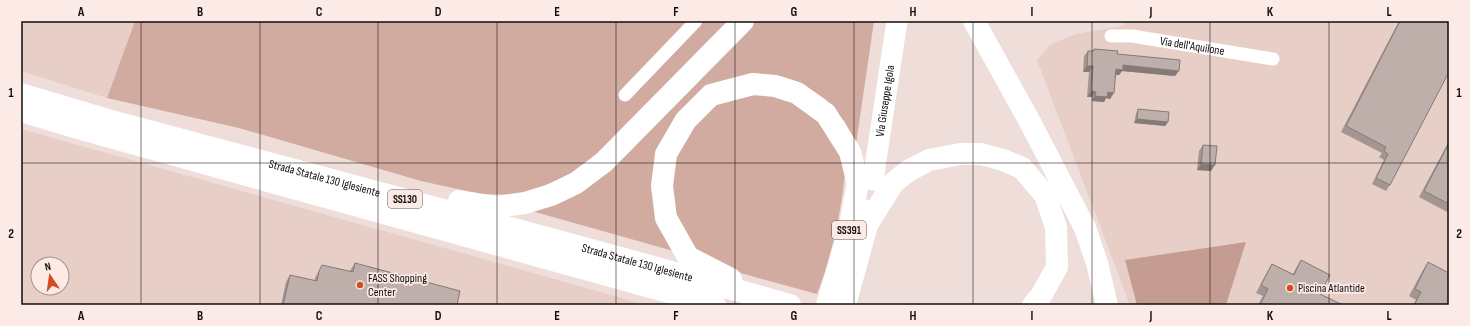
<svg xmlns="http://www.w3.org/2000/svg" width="1470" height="326" font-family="'Sofia Sans Condensed',sans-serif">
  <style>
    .built { fill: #e7cec7; fill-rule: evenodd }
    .green { fill: #d2aba0 }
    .forest { fill: #c59c91 }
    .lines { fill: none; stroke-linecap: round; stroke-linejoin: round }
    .street { stroke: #fff; stroke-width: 13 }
    .primary { stroke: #fff; stroke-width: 21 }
    .highway { stroke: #fff; stroke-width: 22 }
    .wall { fill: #a39692 }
    .shaded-wall { fill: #857a77 }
    .building { fill: #beafaa; stroke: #857a77 }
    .grid { fill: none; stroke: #120d0c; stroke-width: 1; stroke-opacity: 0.55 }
    .poi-dot { fill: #d44b24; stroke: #fbeae6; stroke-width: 1.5 }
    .labels { text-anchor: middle; stroke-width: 3.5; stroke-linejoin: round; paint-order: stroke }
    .shield { fill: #fbeae6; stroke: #584f4d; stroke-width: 1 }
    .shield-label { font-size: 11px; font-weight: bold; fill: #120d0c }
    .street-label { font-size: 12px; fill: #120d0c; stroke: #fbeae6 }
    .poi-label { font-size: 12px; fill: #120d0c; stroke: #fbeae6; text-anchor: start }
    .neatline { fill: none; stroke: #120d0c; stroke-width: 1.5 }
    .grid-label { font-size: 13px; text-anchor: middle; font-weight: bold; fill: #120d0c }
  </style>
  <rect width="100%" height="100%" fill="#eeddd9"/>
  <g class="built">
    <polygon points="21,21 135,21 107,98 21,71"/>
    <polygon points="1127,21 1449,21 1449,305 1130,305 1037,60 1051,44 1076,34 1122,26"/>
    <path d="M21,129L629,300L644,305H21ZM38,264H62V288H38Z"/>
  </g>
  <g class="green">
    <polygon points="135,21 732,21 623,133 573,175 519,195 480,194 421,181 239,128 107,98"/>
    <polygon points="754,21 874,21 856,144 845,122 825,99 801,83 780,76 749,75 697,96 676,115 665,134 677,252 528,210 602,174"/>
    <polygon points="754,90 801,103 836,138 845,173 843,191 837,228 825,272 817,294 726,269 702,255 688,242 669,206 679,142 709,106"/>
  </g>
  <polygon class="forest" points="1246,242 1226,305 1137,305 1125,260"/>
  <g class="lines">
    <g class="street">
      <path id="s1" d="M1111,36H1132L1273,59"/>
      <polyline points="625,95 696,21"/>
    </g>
    <path class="primary" id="s2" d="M873,180L897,21"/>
    <g class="highway">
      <polyline points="974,21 1030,122 1085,228 1097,263 1107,305"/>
      <path id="s3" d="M21,94L108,120L592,250L790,305"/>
      <polyline points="21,111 74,127 715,305"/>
      <polyline points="459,201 496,207 525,203 551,195 576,183 604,162 743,21"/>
      <polyline points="867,225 893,183 908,171 929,160 960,154 981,154 1003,160 1022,168 1045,195 1056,227 1057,267 1041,296 1033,305"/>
      <polyline points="731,279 688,257 666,218 662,186 666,154 686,120 711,95 753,84 775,86 797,93 826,114 850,152 858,184"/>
      <polyline points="827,305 849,231 859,177"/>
      <polyline points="845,305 867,225 869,211"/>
    </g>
  </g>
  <g class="wall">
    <polygon points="1399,21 1449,21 1390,185 1386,191 1372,184 1384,160 1379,157 1382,153 1341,132"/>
    <polygon points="1094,49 1117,54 1175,76 1122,71 1119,75 1116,75 1110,99 1106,98 1104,102 1092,101 1092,97 1087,97 1089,72 1083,72 1084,56 1088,51 1093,51"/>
    <polygon points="1138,109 1168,122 1165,126 1134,123 1136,114"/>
    <polygon points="1449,141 1449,213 1419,197"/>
    <polygon points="1203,145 1211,171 1197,170 1199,151"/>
    <polygon points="1301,260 1320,294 1343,305 1258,305 1263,296 1256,293 1267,272 1272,264 1293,274 1296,268"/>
    <polygon points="1428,262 1449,305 1413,305 1416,300 1409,296 1423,270"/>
    <polygon points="355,263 457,305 281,305 286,282 290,275 314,281 315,278 322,265 350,271 351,269"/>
  </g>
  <g class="shaded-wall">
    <polygon points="1123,65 1179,71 1175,76 1122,71 1119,75 1112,75 1116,69"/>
    <polygon points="1087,66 1093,66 1089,72 1083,72"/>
    <polygon points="1091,91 1096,92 1092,97 1087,97"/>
    <polygon points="1108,92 1114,93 1110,99 1106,98 1104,102 1092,101 1095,96"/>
    <polygon points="1137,119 1168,122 1165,126 1134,123"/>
    <polygon points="1201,164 1215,165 1211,171 1197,170"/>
  </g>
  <g class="building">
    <polygon points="1400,21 1449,21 1449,72 1390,185 1376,178 1388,154 1384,151 1386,147 1346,126"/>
    <polygon points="1094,49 1118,51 1117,54 1180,60 1179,71 1123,65 1123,70 1116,69 1114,93 1108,92 1107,97 1095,96 1096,92 1091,91 1093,66 1087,66 1088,51 1094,51"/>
    <polygon points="1138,109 1169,112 1168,122 1137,119"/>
    <polygon points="1449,143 1449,204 1424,191"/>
    <polygon points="1203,145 1217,146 1215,165 1201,164"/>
    <polygon points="1301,260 1330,275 1320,294 1343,305 1260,305 1268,289 1261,285 1272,264 1294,275"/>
    <polygon points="1428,262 1449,273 1449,305 1414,305 1421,292 1415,289"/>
    <polygon points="355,263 460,291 457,305 283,305 290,275 317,281 319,271 322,265 353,272"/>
  </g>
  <path class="grid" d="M141,21V305M260,21V305M378,21V305M497,21V305M616,21V305M735,21V305M854,21V305M973,21V305M1092,21V305M1210,21V305M1329,21V305M21,163H1449"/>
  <g class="poi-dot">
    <circle cx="360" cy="285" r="4"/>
    <circle cx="1290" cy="288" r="4"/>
  </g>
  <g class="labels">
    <g class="shield">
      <rect x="388" y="190" width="34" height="18" rx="3"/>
      <rect x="832" y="221" width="34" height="18" rx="3"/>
    </g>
    <g class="shield-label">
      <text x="405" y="203">SS130</text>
      <text x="849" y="234">SS391</text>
    </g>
    <g class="street-label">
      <text dy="4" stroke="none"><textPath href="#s1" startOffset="82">Via dell'Aquilone</textPath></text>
      <text dy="4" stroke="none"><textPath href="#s2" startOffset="80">Via Giuseppe Igola</textPath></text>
      <text dy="4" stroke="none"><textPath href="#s3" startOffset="315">Strada Statale 130 Iglesiente</textPath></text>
      <text dy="4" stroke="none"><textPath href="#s3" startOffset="639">Strada Statale 130 Iglesiente</textPath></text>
    </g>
    <g class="poi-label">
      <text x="368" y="282">FASS Shopping<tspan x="368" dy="14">Center</tspan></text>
      <text x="1298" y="292">Piscina Atlantide</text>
    </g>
  </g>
  <rect width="1470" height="326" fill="none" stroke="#fbeae6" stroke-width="44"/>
  <g transform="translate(50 276) rotate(347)"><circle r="19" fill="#fbeae6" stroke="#9e928f"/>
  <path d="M0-3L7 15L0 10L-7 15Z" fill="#d44b24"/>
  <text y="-6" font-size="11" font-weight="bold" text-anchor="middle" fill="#120d0c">N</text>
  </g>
  <rect x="22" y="22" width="1426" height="282" class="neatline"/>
  <g class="grid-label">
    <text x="81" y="16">A</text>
    <text x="200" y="16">B</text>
    <text x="319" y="16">C</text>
    <text x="438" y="16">D</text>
    <text x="557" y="16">E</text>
    <text x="676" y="16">F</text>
    <text x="794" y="16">G</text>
    <text x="913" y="16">H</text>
    <text x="1032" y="16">I</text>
    <text x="1151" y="16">J</text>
    <text x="1270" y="16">K</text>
    <text x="1389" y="16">L</text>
    <text x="11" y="97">1</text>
    <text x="1459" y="97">1</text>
    <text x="11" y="238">2</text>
    <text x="1459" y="238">2</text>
    <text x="81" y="320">A</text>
    <text x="200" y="320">B</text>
    <text x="319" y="320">C</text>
    <text x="438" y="320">D</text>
    <text x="557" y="320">E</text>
    <text x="676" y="320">F</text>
    <text x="794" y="320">G</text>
    <text x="913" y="320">H</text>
    <text x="1032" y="320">I</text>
    <text x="1151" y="320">J</text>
    <text x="1270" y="320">K</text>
    <text x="1389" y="320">L</text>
  </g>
</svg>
